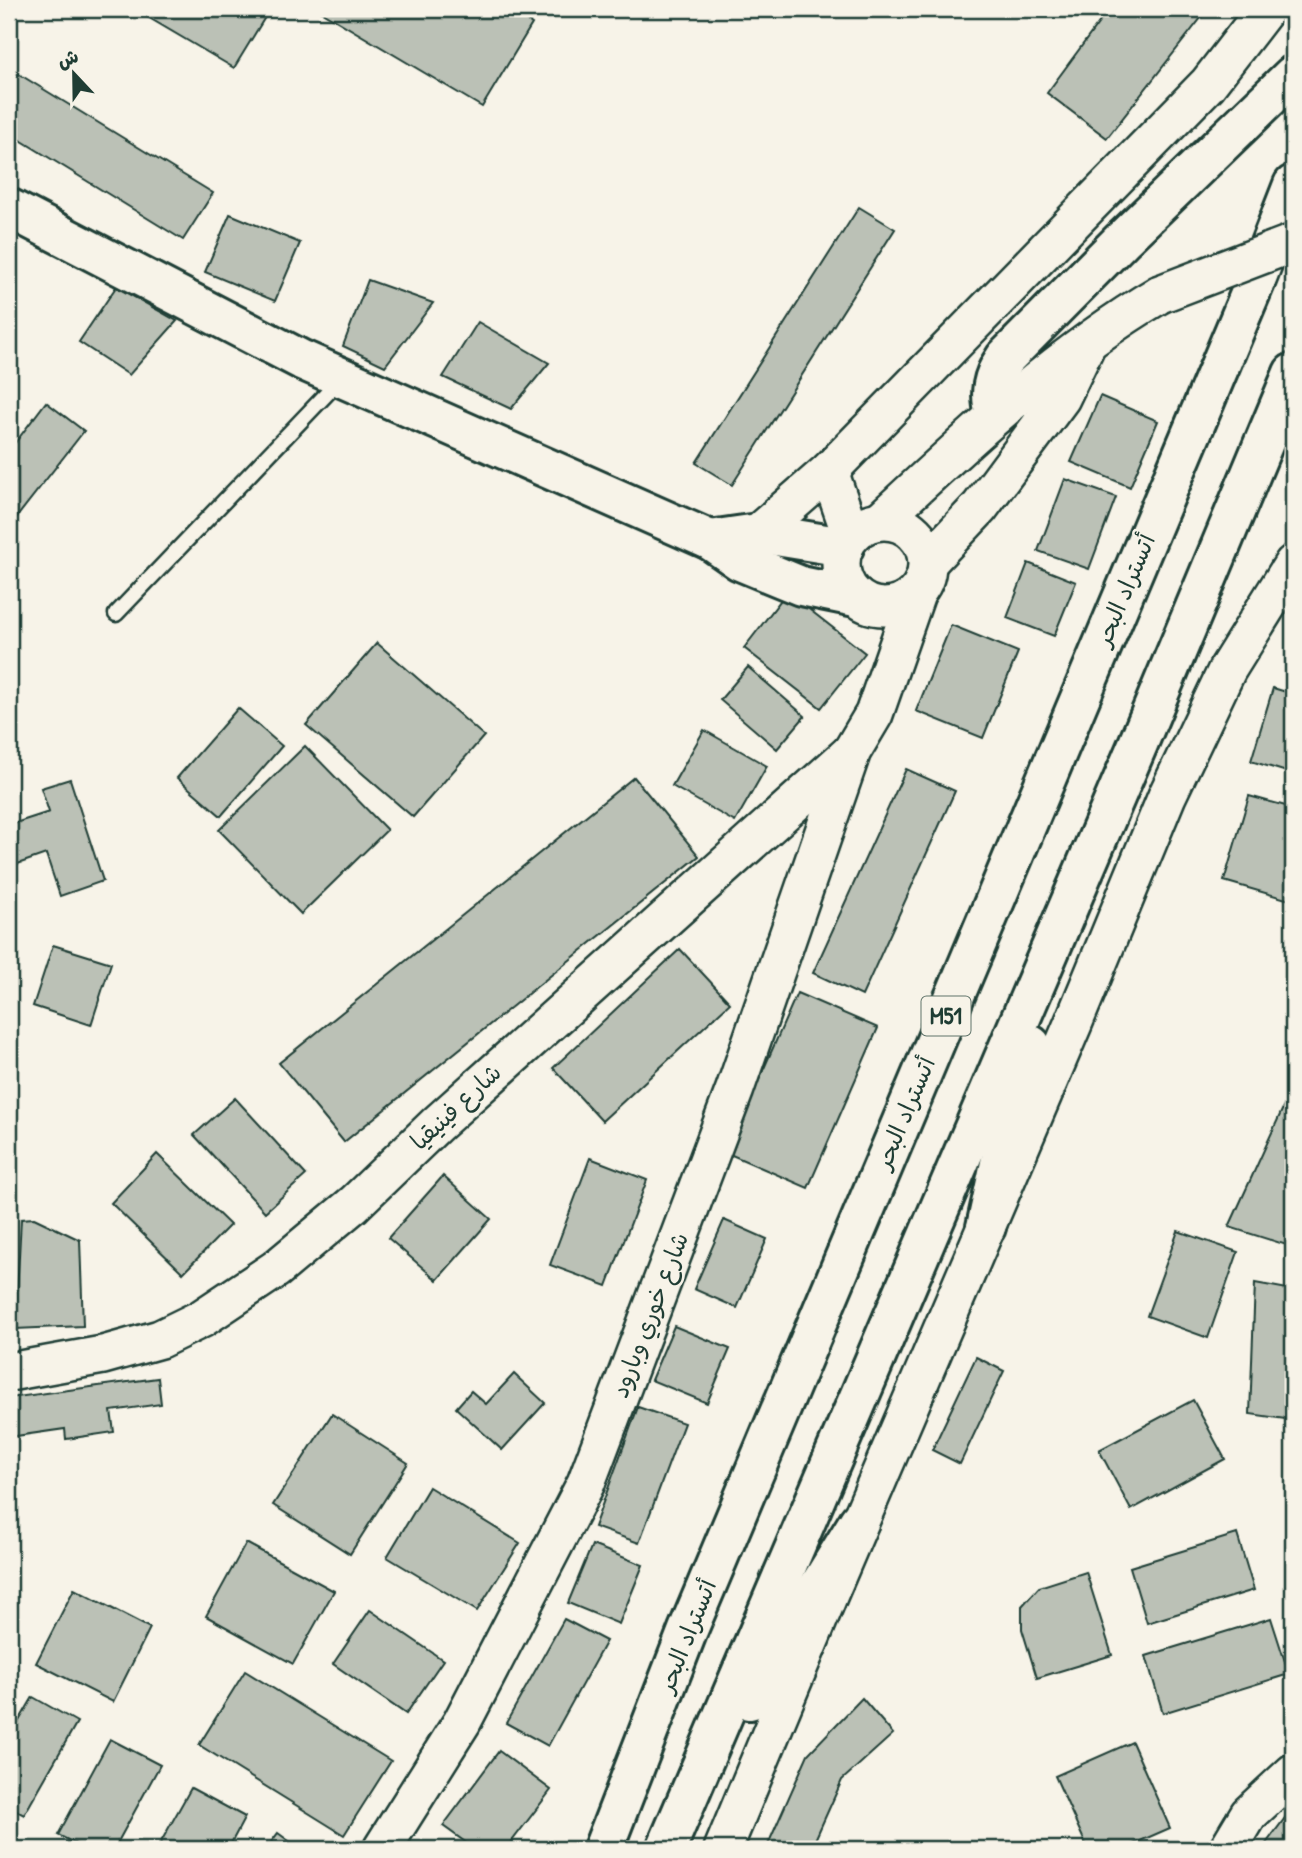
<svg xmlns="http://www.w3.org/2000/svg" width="1302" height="1858" font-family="'Patrick Hand','Playpen Sans Arabic',sans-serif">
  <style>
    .building { fill: #bbc1b6; stroke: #1f3d34; stroke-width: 2 }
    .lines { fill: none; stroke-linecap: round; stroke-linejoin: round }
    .service-casing { stroke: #1f3d34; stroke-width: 19 }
    .tertiary-casing { stroke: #1f3d34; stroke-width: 42 }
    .secondary-casing { stroke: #1f3d34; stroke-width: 44 }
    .motorway-casing { stroke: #1f3d34; stroke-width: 44 }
    .service { stroke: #f7f3e8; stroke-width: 14 }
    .tertiary { stroke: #f7f3e8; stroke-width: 37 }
    .secondary { stroke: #f7f3e8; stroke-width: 38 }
    .motorway { stroke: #f7f3e8; stroke-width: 38 }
    .tertiary-bridge-casing { stroke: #1f3d34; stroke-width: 42; stroke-linecap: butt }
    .tertiary-bridge { stroke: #f7f3e8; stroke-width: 37 }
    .labels { text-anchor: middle; stroke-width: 5; stroke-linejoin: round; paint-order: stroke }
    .shield { fill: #f7f3e8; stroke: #60746a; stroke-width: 2 }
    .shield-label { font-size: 23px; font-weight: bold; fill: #1f3d34 }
    .street-label { font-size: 24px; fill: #1f3d34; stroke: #f7f3e8 }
  </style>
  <rect width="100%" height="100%" fill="#f7f3e8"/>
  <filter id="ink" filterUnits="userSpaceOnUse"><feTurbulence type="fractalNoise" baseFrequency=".0143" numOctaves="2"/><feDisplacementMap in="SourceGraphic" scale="14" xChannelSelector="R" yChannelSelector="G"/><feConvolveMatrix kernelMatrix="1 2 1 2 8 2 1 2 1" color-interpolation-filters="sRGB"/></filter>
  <g filter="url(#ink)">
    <g class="building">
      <polygon points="134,9 270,9 234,68"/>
      <polygon points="317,9 507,9 532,24 482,107"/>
      <polygon points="1109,9 1208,9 1107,138 1047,93"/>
      <polygon points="9,68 213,193 183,240 9,133"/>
      <polygon points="859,207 895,229 732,485 696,463"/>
      <polygon points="230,214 300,243 275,301 205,272"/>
      <polygon points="368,280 433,303 385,366 343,346"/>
      <polygon points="116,287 177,321 129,375 79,342"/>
      <polygon points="478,322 549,363 511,409 443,377"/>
      <polygon points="1100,396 1158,421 1130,487 1071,462"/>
      <polygon points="46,402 84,431 9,527 9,451"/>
      <polygon points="1065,479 1116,497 1089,569 1038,551"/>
      <polygon points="1028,563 1076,582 1054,636 1007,618"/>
      <polygon points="787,592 865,653 821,708 744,648"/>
      <polygon points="951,625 1018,652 983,738 916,711"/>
      <polygon points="377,643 484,736 413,817 306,725"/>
      <polygon points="748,667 805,716 777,749 720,700"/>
      <polygon points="1273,688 1293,694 1293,774 1251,761"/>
      <polygon points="238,708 282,746 221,816 177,778"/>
      <polygon points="704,730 767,766 735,822 672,786"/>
      <polygon points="305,746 387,830 301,914 219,830"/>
      <polygon points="906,769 955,791 862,996 813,973"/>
      <polygon points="634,777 699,856 344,1142 279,1063"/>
      <polygon points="70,779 103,881 60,896 46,854 9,867 9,825 49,812 41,788"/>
      <polygon points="1249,796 1293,808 1293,901 1224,881"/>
      <polygon points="53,945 111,963 91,1025 33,1006"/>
      <polygon points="680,949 730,1003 602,1121 553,1068"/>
      <polygon points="797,993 878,1028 808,1188 727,1153"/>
      <polygon points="1293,1086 1293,1247 1229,1227"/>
      <polygon points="235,1098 306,1175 265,1212 194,1135"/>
      <polygon points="157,1154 230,1225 183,1273 111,1203"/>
      <polygon points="590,1158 647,1180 607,1286 550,1265"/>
      <polygon points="443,1176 491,1219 437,1280 388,1238"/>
      <polygon points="34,1218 80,1240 83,1326 15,1329 21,1219"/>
      <polygon points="724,1220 767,1239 737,1308 694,1289"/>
      <polygon points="1178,1231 1238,1252 1208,1338 1147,1316"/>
      <polygon points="1255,1283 1293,1290 1293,1420 1250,1414"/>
      <polygon points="674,1326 730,1349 707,1403 651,1380"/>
      <polygon points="976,1357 1004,1371 960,1464 932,1450"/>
      <polygon points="514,1374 545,1403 502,1450 456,1408 471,1391 486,1404"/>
      <polygon points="158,1378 161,1404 111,1411 114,1432 66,1439 65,1429 9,1437 9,1398"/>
      <polygon points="1193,1400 1225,1459 1131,1510 1099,1450"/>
      <polygon points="638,1407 684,1423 639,1543 594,1527"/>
      <polygon points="332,1414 408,1463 350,1554 273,1505"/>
      <polygon points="429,1487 520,1543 477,1611 387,1557"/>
      <polygon points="1237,1534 1254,1590 1147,1623 1130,1567"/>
      <polygon points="246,1543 334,1591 293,1664 206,1616"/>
      <polygon points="592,1545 643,1565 619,1624 568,1603"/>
      <polygon points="1086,1572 1112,1655 1037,1678 1022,1629 1022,1606 1039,1587"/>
      <polygon points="74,1589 150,1628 113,1702 36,1663"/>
      <polygon points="370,1610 443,1660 406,1714 333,1664"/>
      <polygon points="1271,1618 1289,1674 1163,1713 1146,1656"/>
      <polygon points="564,1619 606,1641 548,1746 506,1723"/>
      <polygon points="245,1671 391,1761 344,1835 199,1745"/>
      <polygon points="33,1697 77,1722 24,1815 9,1807 9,1738"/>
      <polygon points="862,1698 893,1734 842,1780 811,1849 766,1849 808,1754"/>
      <polygon points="110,1739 160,1765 114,1849 86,1849 58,1835"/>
      <polygon points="1132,1742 1170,1828 1122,1849 1088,1849 1055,1776"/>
      <polygon points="499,1751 551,1790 506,1849 475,1849 443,1826"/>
      <polygon points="191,1788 245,1817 228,1849 157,1849"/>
      <polygon points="1293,1807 1293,1849 1262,1849"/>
      <polygon points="278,1833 300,1849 266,1849"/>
    </g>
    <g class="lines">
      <g class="service-casing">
        <polyline id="service" points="116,614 340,380"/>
      </g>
      <g class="tertiary-casing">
        <g id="tertiary">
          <polyline points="829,471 851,535"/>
          <path d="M881,520C969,438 1057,355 1160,294"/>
          <circle cx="884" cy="564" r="43"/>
          <polyline points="745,553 758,533 829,471 1208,84 1266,9"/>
          <polyline points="928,562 980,507 1061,398 1085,348"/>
          <polyline points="9,1372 103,1355 160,1339 201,1319 276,1269 354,1204 437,1124 849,754"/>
          <polyline points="382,1849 462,1722 586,1483 735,1089 852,751 874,714 916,594"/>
          <polyline points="723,1849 829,1594 1073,1024 1167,796 1227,670 1293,564"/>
          <polyline points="1228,1849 1249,1814 1293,1773"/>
        </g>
      </g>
      <g class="secondary-casing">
        <g id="secondary">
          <polyline points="9,208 302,360 710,540 740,561 801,586 855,597"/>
          <polyline points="710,540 758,533 844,547"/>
        </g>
      </g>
      <g class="motorway-casing">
        <g id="motorway">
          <path d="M995,415C989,393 992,377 1005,358L1122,240L1293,75"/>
          <polyline points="986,1227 1003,1150 1031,1045"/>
          <polyline points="749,1700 859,1521"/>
          <polyline points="603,1849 688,1630 1256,280 1293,185"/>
          <polyline points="666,1849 1138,744 1293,373"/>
        </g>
      </g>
      <use href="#service" class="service"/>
      <use href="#tertiary" class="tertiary"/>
      <use href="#secondary" class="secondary"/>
      <use href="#motorway" class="motorway"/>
      <g class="tertiary-bridge-casing">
        <polyline id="tertiary-bridge" points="1160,294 1293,243"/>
      </g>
      <use href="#tertiary-bridge" class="tertiary-bridge"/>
    </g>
  </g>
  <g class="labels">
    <rect class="shield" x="921.5" y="996.5" width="49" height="39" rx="5"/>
    <g class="shield-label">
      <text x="946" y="1024">M51</text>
    </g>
    <g class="street-label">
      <text transform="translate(1125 590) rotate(-67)" y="8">أتستراد البحر</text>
      <text transform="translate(456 1107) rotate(-43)" y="8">شارع فينيقيا</text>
      <text transform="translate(905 1113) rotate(-67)" y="8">أتستراد البحر</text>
      <text transform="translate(650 1315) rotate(-69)" y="8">شارع خوري وبارود</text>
      <text transform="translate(687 1636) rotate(-68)" y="8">أتستراد البحر</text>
    </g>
  </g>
  <rect width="1302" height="1858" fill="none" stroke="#f7f3e8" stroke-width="35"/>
  <rect x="18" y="18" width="1267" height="1823" fill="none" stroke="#1f3d34" stroke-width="2.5" filter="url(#ink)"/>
  <g transform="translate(74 74) rotate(338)" stroke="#f7f3e8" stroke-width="5" paint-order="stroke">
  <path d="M0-5L12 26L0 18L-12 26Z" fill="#1f3d34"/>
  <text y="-10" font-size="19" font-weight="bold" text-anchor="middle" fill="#1f3d34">ش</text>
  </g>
</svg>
